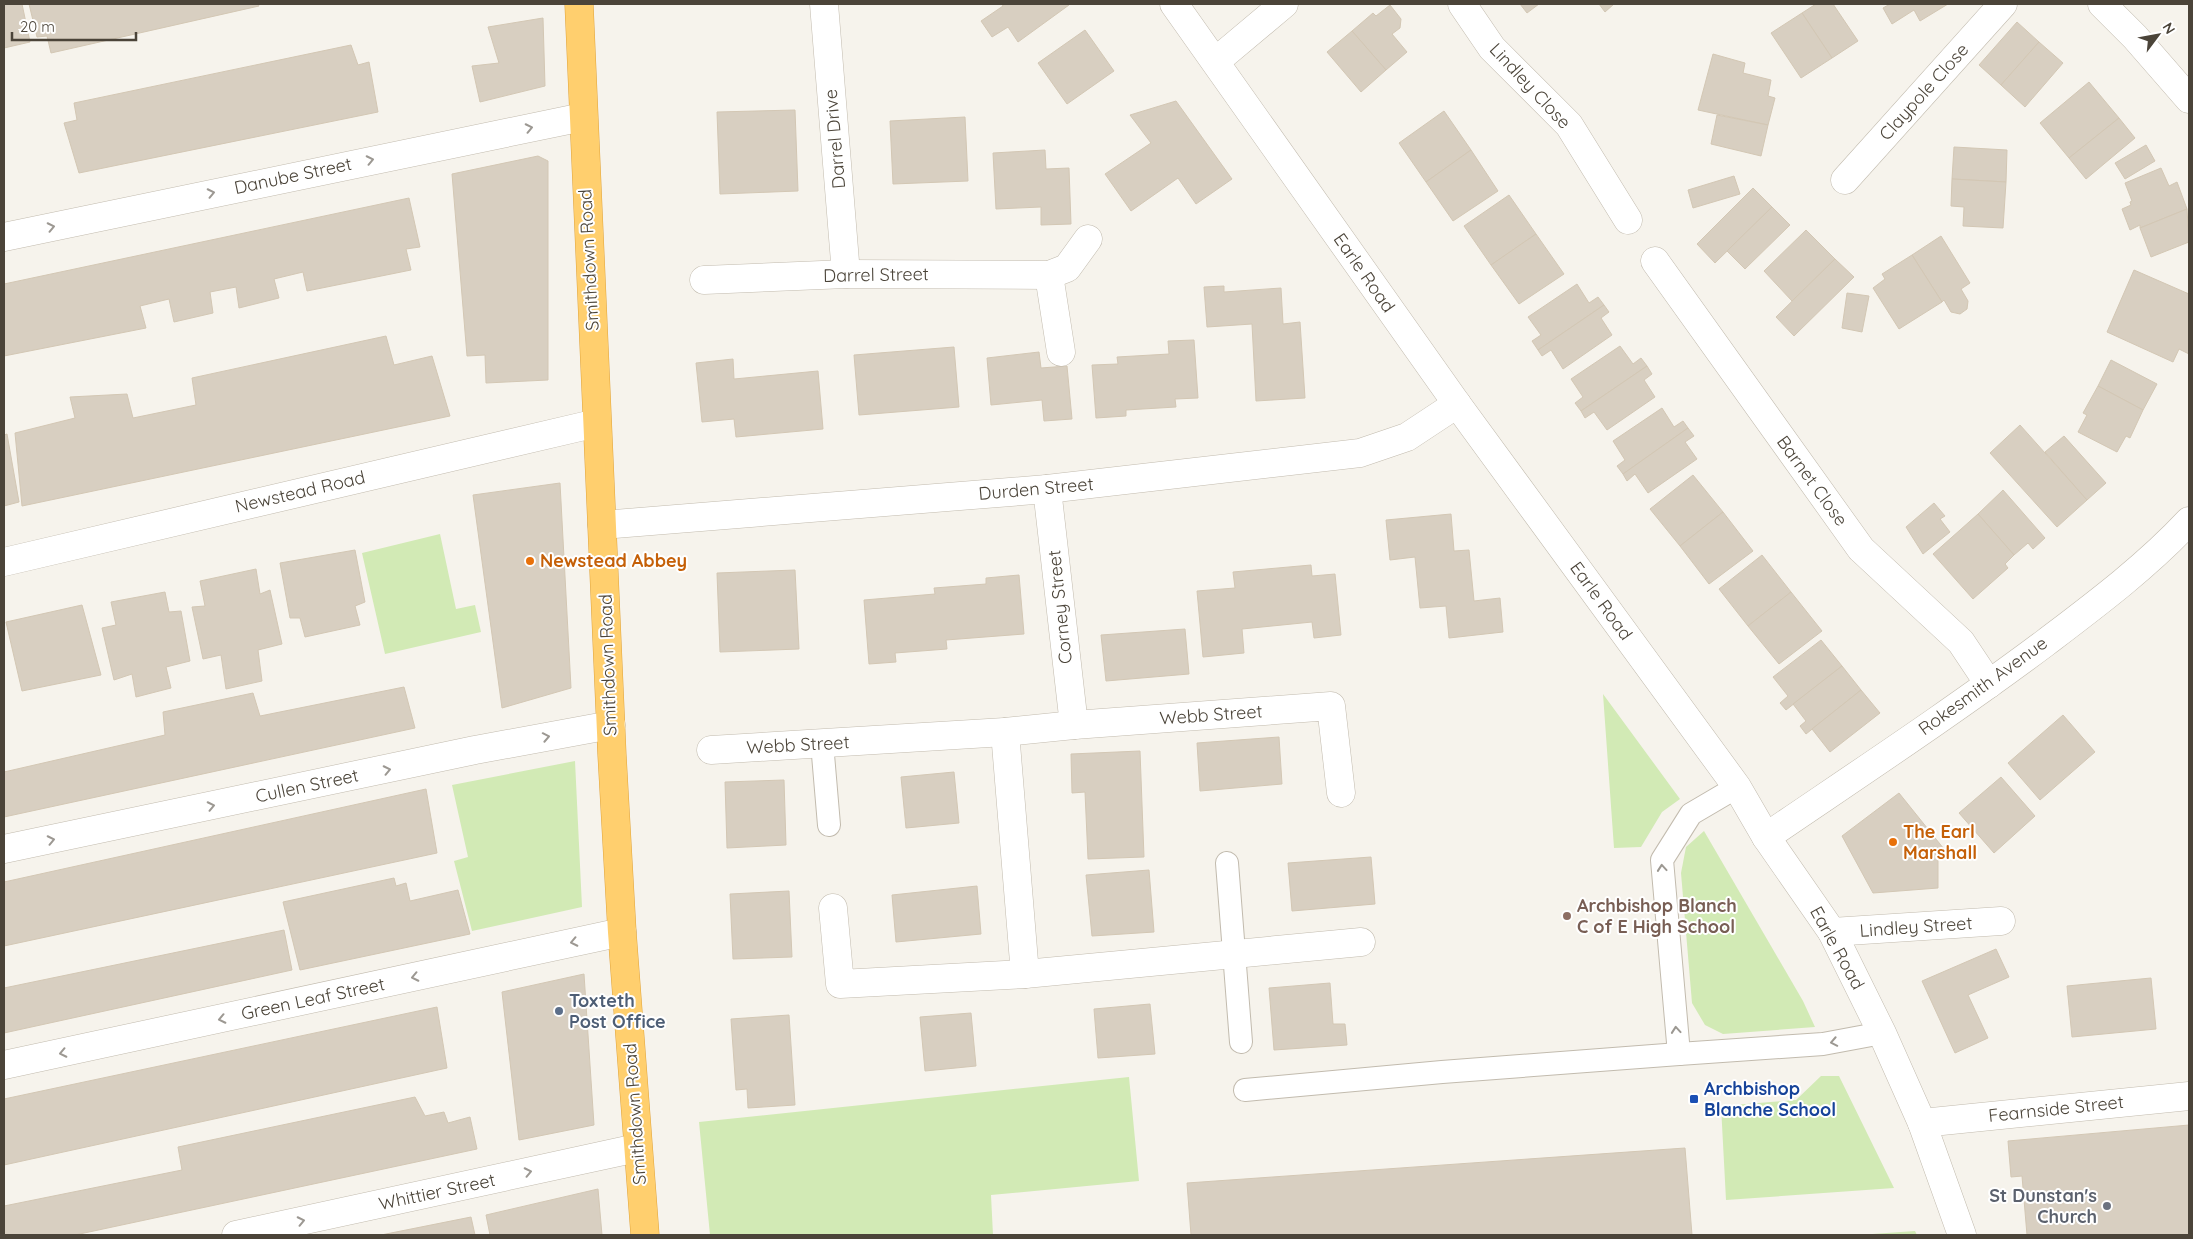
<svg xmlns="http://www.w3.org/2000/svg" width="2193" height="1239" font-family="Quicksand,sans-serif">
  <style>
    .green { fill: #d2eab5 }
    .building { fill: #d8cfc1; stroke: #d3c7b4 }
    .lines { fill: none; stroke-linecap: round; stroke-linejoin: round }
    .lane-casing { stroke: #c2bbae; stroke-width: 24 }
    .street-casing { stroke: #c2bbae; stroke-width: 29 }
    .highway-casing { stroke: #e0a43c; stroke-width: 29 }
    .lane { stroke: #fff; stroke-width: 22 }
    .street { stroke: #fff; stroke-width: 28 }
    .highway { stroke: #ffcf6e; stroke-width: 28 }
    .oneway { stroke: #9c9892 }
    .food-dot { fill: #e8710a; stroke: #fff; stroke-width: 2 }
    .education-dot { fill: #8d6e63; stroke: #fff; stroke-width: 2 }
    .service-dot { fill: #5c6f8a; stroke: #fff; stroke-width: 2 }
    .transit-dot { fill: #1a4fb4; stroke: #fff; stroke-width: 2 }
    .worship-dot { fill: #6b7280; stroke: #fff; stroke-width: 2 }
    .labels { text-anchor: middle; stroke-width: 4; stroke-linejoin: round; paint-order: stroke }
    .street-label { font-size: 18px; fill: #4b4439; stroke: #fff }
    .food-label { font-size: 18px; font-weight: bold; fill: #c56008; stroke: #fff; text-anchor: start }
    .education-label { font-size: 18px; font-weight: bold; fill: #785e54; stroke: #fff; text-anchor: start }
    .service-label { font-size: 18px; font-weight: bold; fill: #4e5e75; stroke: #fff; text-anchor: start }
    .transit-label { font-size: 18px; font-weight: bold; fill: #164399; stroke: #fff; text-anchor: start }
    .worship-label { font-size: 18px; font-weight: bold; fill: #5b616d; stroke: #fff; text-anchor: end }
  </style>
  <rect width="100%" height="100%" fill="#f6f3ec"/>
  <g class="green">
    <polygon points="440,534 456,609 475,605 481,632 385,654 362,553"/>
    <polygon points="1603,694 1680,799 1662,812 1641,847 1614,848"/>
    <polygon points="575,761 582,907 472,931 454,861 468,857 452,785"/>
    <polygon points="1704,831 1803,1001 1815,1027 1723,1034 1705,1025 1692,1003 1681,873 1686,847"/>
    <polygon points="1821,1076 1839,1076 1894,1188 1726,1200 1721,1106 1796,1100"/>
    <polygon points="1129,1077 1139,1181 991,1195 993,1235 710,1235 699,1122"/>
    <polygon points="1915,1231 1917,1235 1858,1235"/>
  </g>
  <g class="building">
    <polygon points="4,4 22,4 30,42 4,48"/>
    <polygon points="29,4 258,4 259,6 51,53 47,36 37,37"/>
    <polygon points="1002,4 1068,4 1069,5 1018,42 1008,27 992,37 981,21 1003,6"/>
    <polygon points="1520,4 1539,4 1527,13"/>
    <polygon points="1599,4 1614,4 1605,12"/>
    <polygon points="1816,4 1833,4 1858,41 1832,58 1802,13"/>
    <polygon points="1890,4 1948,4 1920,21 1914,10 1892,24 1883,8"/>
    <polygon points="1390,5 1401,19 1400,28 1392,34 1407,52 1386,70 1352,31 1373,13 1376,16"/>
    <polygon points="1802,13 1832,58 1801,78 1771,33"/>
    <polygon points="543,18 545,86 480,102 472,66 499,63 488,27"/>
    <polygon points="2017,22 2039,42 2001,85 1979,65"/>
    <polygon points="1085,30 1114,71 1067,104 1038,63"/>
    <polygon points="1352,31 1386,70 1361,92 1327,52"/>
    <polygon points="2039,42 2063,63 2025,107 2001,85"/>
    <polygon points="351,45 358,65 369,62 378,112 79,173 64,123 77,120 74,103"/>
    <polygon points="1713,54 1745,63 1743,73 1771,80 1768,96 1775,98 1768,125 1698,110"/>
    <polygon points="2089,82 2119,118 2069,158 2040,123"/>
    <polygon points="1176,101 1232,179 1196,204 1178,178 1131,211 1105,174 1151,143 1130,115"/>
    <polygon points="795,110 798,191 720,194 717,112"/>
    <polygon points="1444,111 1471,150 1426,182 1399,143"/>
    <polygon points="1717,115 1768,125 1761,156 1711,144"/>
    <polygon points="965,117 968,181 893,184 890,121"/>
    <polygon points="2119,118 2135,138 2086,179 2069,158"/>
    <polygon points="2146,145 2155,161 2125,179 2115,163"/>
    <polygon points="1954,147 2007,150 2006,182 1952,179"/>
    <polygon points="1045,150 1046,169 1069,168 1071,224 1041,225 1041,207 996,209 993,153"/>
    <polygon points="1471,150 1498,191 1453,221 1426,182"/>
    <polygon points="538,156 548,161 548,380 486,383 485,355 467,356 452,174"/>
    <polygon points="2161,168 2169,186 2177,182 2187,209 2140,228 2140,225 2130,230 2122,209 2131,205 2130,202 2132,201 2125,183"/>
    <polygon points="1734,176 1740,194 1693,208 1688,190"/>
    <polygon points="1952,179 2006,182 2003,228 1963,226 1964,207 1951,206"/>
    <polygon points="1753,188 1772,207 1715,263 1697,244"/>
    <polygon points="1509,195 1536,234 1491,265 1464,226"/>
    <polygon points="409,198 420,247 406,249 411,270 307,291 303,272 274,279 279,298 239,308 236,287 210,292 213,313 174,322 169,299 140,306 146,328 4,356 4,284"/>
    <polygon points="1772,207 1790,225 1745,269 1727,251"/>
    <polygon points="2187,209 2189,242 2151,257 2140,228"/>
    <polygon points="1806,230 1835,259 1792,301 1764,271"/>
    <polygon points="1536,234 1564,274 1519,304 1491,265"/>
    <polygon points="1941,236 1970,283 1961,289 1968,301 1967,309 1960,314 1951,312 1944,300 1942,302 1912,255"/>
    <polygon points="1912,255 1942,302 1899,329 1873,288 1885,279 1882,274"/>
    <polygon points="1835,259 1854,277 1794,336 1776,317"/>
    <polygon points="2134,270 2189,294 2189,354 2179,349 2173,362 2107,332"/>
    <polygon points="1577,284 1589,303 1598,297 1604,305 1538,350 1532,341 1541,335 1528,317"/>
    <polygon points="1224,286 1224,292 1281,288 1283,324 1300,322 1305,398 1256,401 1252,324 1207,327 1204,287"/>
    <polygon points="1847,293 1869,296 1862,332 1842,328"/>
    <polygon points="1604,305 1609,312 1601,318 1612,335 1563,369 1551,350 1542,356 1538,350"/>
    <polygon points="386,336 394,365 432,356 450,416 22,506 15,433 75,418 70,397 127,394 133,418 196,405 192,378"/>
    <polygon points="1194,340 1198,398 1175,399 1176,407 1126,410 1126,416 1096,418 1092,365 1118,364 1117,357 1169,354 1168,341"/>
    <polygon points="1620,346 1633,364 1641,358 1647,366 1581,411 1575,403 1583,397 1571,379"/>
    <polygon points="954,347 959,407 859,415 854,355"/>
    <polygon points="1039,352 1041,368 1067,366 1072,419 1044,421 1042,400 991,405 987,358"/>
    <polygon points="733,359 734,379 818,371 823,429 736,437 734,419 702,422 696,363"/>
    <polygon points="2111,360 2157,384 2143,410 2098,386"/>
    <polygon points="1647,366 1652,374 1644,380 1655,397 1607,430 1594,412 1585,418 1581,411"/>
    <polygon points="2098,386 2143,410 2130,438 2126,436 2117,452 2078,432 2087,415 2083,413"/>
    <polygon points="1662,408 1674,427 1683,421 1688,428 1623,474 1617,466 1625,460 1613,441"/>
    <polygon points="2020,425 2087,500 2057,527 1990,453"/>
    <polygon points="1688,428 1694,436 1685,442 1697,459 1648,493 1635,474 1627,481 1623,474"/>
    <polygon points="7,434 19,502 4,506 4,435"/>
    <polygon points="2064,436 2106,483 2087,500 2045,452"/>
    <polygon points="1693,475 1723,512 1680,546 1650,509"/>
    <polygon points="560,483 571,688 502,708 473,495"/>
    <polygon points="2003,490 2045,538 2033,549 2028,543 2014,555 1978,514"/>
    <polygon points="1934,503 1945,516 1940,519 1950,532 1923,554 1906,527"/>
    <polygon points="1723,512 1753,551 1709,584 1680,546"/>
    <polygon points="1451,514 1454,551 1469,550 1474,601 1500,598 1503,632 1449,638 1446,606 1420,608 1415,557 1390,560 1386,520"/>
    <polygon points="1978,514 2014,555 2005,564 2008,568 1973,599 1933,554"/>
    <polygon points="355,550 365,602 355,606 360,625 305,637 300,618 290,618 280,563"/>
    <polygon points="1762,555 1791,592 1748,626 1719,589"/>
    <polygon points="1311,565 1312,576 1335,574 1341,635 1314,638 1312,622 1242,629 1244,653 1203,657 1197,591 1235,588 1233,572"/>
    <polygon points="256,569 260,594 270,590 282,644 258,650 262,681 226,689 221,655 203,659 192,607 205,606 200,581"/>
    <polygon points="795,570 799,649 720,652 717,573"/>
    <polygon points="1019,575 1024,634 946,640 947,649 895,653 896,662 869,664 864,600 935,594 934,588 986,584 986,578"/>
    <polygon points="165,592 169,612 181,611 190,661 166,667 171,688 136,697 132,674 114,680 102,628 116,625 111,602"/>
    <polygon points="1791,592 1822,631 1779,664 1748,626"/>
    <polygon points="82,605 101,675 22,691 6,622"/>
    <polygon points="1185,629 1189,674 1106,681 1101,635"/>
    <polygon points="1821,640 1842,666 1786,710 1780,703 1788,696 1773,677"/>
    <polygon points="1842,666 1861,690 1806,734 1800,726 1806,721 1793,704"/>
    <polygon points="404,687 415,728 4,817 4,772 165,735 163,712 253,693 260,716"/>
    <polygon points="1861,690 1880,713 1830,752 1812,729"/>
    <polygon points="2063,715 2095,752 2040,800 2008,763"/>
    <polygon points="1279,737 1282,784 1200,791 1197,743"/>
    <polygon points="1140,751 1144,857 1088,859 1085,792 1072,793 1071,754"/>
    <polygon points="954,772 959,823 906,828 901,777"/>
    <polygon points="2001,777 2035,816 1994,853 1959,813"/>
    <polygon points="784,780 786,845 727,848 725,782"/>
    <polygon points="426,789 437,853 4,946 4,882"/>
    <polygon points="1899,793 1944,849 1938,856 1938,888 1873,893 1842,836"/>
    <polygon points="1371,857 1375,904 1292,911 1288,863"/>
    <polygon points="1149,870 1154,932 1092,936 1086,875"/>
    <polygon points="394,878 396,886 406,883 410,901 458,890 470,934 300,970 283,902"/>
    <polygon points="977,886 981,934 896,942 892,895"/>
    <polygon points="789,891 792,957 733,959 730,894"/>
    <polygon points="284,930 292,970 4,1033 4,988"/>
    <polygon points="1996,949 2009,977 1968,995 1988,1038 1955,1053 1922,981"/>
    <polygon points="584,974 594,1125 519,1140 502,992"/>
    <polygon points="2151,978 2156,1029 2072,1037 2067,986"/>
    <polygon points="1330,983 1333,1024 1345,1024 1347,1045 1274,1050 1269,988"/>
    <polygon points="1150,1004 1155,1054 1098,1058 1094,1009"/>
    <polygon points="437,1007 447,1068 4,1165 4,1099"/>
    <polygon points="971,1013 976,1066 925,1071 920,1017"/>
    <polygon points="789,1015 795,1105 748,1108 747,1089 736,1090 731,1019"/>
    <polygon points="415,1097 425,1116 444,1112 448,1123 470,1117 477,1149 75,1235 4,1235 4,1206 182,1170 178,1147"/>
    <polygon points="2189,1125 2189,1235 2027,1235 2022,1176 2011,1177 2008,1141"/>
    <polygon points="1685,1148 1692,1235 1191,1235 1187,1183"/>
    <polygon points="598,1189 602,1235 490,1235 486,1215"/>
    <polygon points="471,1217 475,1235 381,1235"/>
  </g>
  <g class="lines">
    <g class="lane-casing">
      <g id="lane">
        <polyline points="822,743 829,825"/>
        <polyline points="1737,787 1691,814 1662,860 1679,1054 1823,1044 1882,1033"/>
        <polyline points="1227,863 1241,1042"/>
        <polyline points="1245,1090 1442,1072 1679,1054"/>
      </g>
    </g>
    <g class="street-casing">
      <g id="street">
        <polyline points="824,4 846,274"/>
        <polyline points="1174,4 1457,404 1737,787 1766,837 1832,932 1882,1033 1922,1123 1962,1235"/>
        <polyline points="1462,4 1492,48 1569,125 1628,220"/>
        <polyline points="2102,4 2135,37 2189,99"/>
        <polyline points="1216,61 1284,4"/>
        <polyline points="1845,180 2003,4"/>
        <polyline points="4,237 583,117"/>
        <polyline points="1655,261 1861,549 1961,642 1989,684"/>
        <polyline points="1049,275 1061,352"/>
        <polyline points="704,280 846,274 1049,275 1067,268 1088,239"/>
        <polyline points="1047,489 1074,725"/>
        <polyline points="602,525 1047,489 1360,453 1407,437 1457,404"/>
        <polyline points="4,562 597,423"/>
        <polyline points="1005,732 1025,974"/>
        <polyline points="711,750 1005,732 1074,725 1331,706 1341,793"/>
        <path d="M1766,837C1860,773 1954,711 2045,643C2095,605 2146,567 2189,521"/>
        <polyline points="4,849 475,750 611,725"/>
        <polyline points="833,908 840,984 1025,974 1361,942"/>
        <polyline points="1832,932 2001,921"/>
        <polyline points="4,1065 622,932"/>
        <polyline points="1922,1123 2189,1096"/>
        <polyline points="236,1235 637,1148"/>
      </g>
    </g>
    <g class="highway-casing">
      <polyline id="highway" points="579,4 612,755 622,932 645,1235"/>
    </g>
    <use href="#lane" class="lane"/>
    <use href="#street" class="street"/>
    <use href="#highway" class="highway"/>
  </g>
  <defs><path id="oneway-chevron" d="M-2-3.5L2.5 0L-2 3.5" fill="none" stroke-width="1.6" stroke-linecap="round" stroke-linejoin="round" transform="scale(1.25)"/></defs>
  <g class="oneway">
    <use href="#oneway-chevron" transform="translate(529 128) rotate(-12)"/>
    <use href="#oneway-chevron" transform="translate(370 160) rotate(-12)"/>
    <use href="#oneway-chevron" transform="translate(211 193) rotate(-12)"/>
    <use href="#oneway-chevron" transform="translate(51 227) rotate(-12)"/>
    <use href="#oneway-chevron" transform="translate(546 737) rotate(-11)"/>
    <use href="#oneway-chevron" transform="translate(387 770) rotate(-12)"/>
    <use href="#oneway-chevron" transform="translate(211 806) rotate(-12)"/>
    <use href="#oneway-chevron" transform="translate(51 840) rotate(-12)"/>
    <use href="#oneway-chevron" transform="translate(1662 868) rotate(-95)"/>
    <use href="#oneway-chevron" transform="translate(574 942) rotate(168)"/>
    <use href="#oneway-chevron" transform="translate(415 977) rotate(168)"/>
    <use href="#oneway-chevron" transform="translate(222 1019) rotate(168)"/>
    <use href="#oneway-chevron" transform="translate(1676 1030) rotate(-95)"/>
    <use href="#oneway-chevron" transform="translate(1834 1042) rotate(169)"/>
    <use href="#oneway-chevron" transform="translate(63 1053) rotate(168)"/>
    <use href="#oneway-chevron" transform="translate(528 1172) rotate(-12)"/>
    <use href="#oneway-chevron" transform="translate(301 1221) rotate(-12)"/>
  </g>
  <g class="food-dot">
    <circle cx="530" cy="561" r="5"/>
    <circle cx="1893" cy="842" r="5"/>
  </g>
  <circle class="education-dot" cx="1567" cy="916" r="5"/>
  <circle class="service-dot" cx="559" cy="1011" r="5"/>
  <rect class="transit-dot" x="1689" y="1094" width="10" height="10" rx="2.5"/>
  <circle class="worship-dot" cx="2107" cy="1206" r="5"/>
  <g class="labels">
    <g class="street-label">
      <text transform="translate(1530 86) rotate(47)" y="6">Lindley Close</text>
      <text transform="translate(1924 92) rotate(-48)" y="6">Claypole Close</text>
      <text transform="translate(835 139) rotate(-95)" y="6">Darrel Drive</text>
      <text transform="translate(293 176) rotate(-12)" y="6">Danube Street</text>
      <text transform="translate(589 260) rotate(-93)" y="6">Smithdown Road</text>
      <text transform="translate(1364 273) rotate(55)" y="6">Earle Road</text>
      <text transform="translate(876 275) rotate(-1)" y="6">Darrel Street</text>
      <text transform="translate(1812 481) rotate(54)" y="6">Barnet Close</text>
      <text transform="translate(1036 489) rotate(-5)" y="6">Durden Street</text>
      <text transform="translate(300 492) rotate(-13)" y="6">Newstead Road</text>
      <text transform="translate(1601 601) rotate(54)" y="6">Earle Road</text>
      <text transform="translate(1060 607) rotate(-96)" y="6">Corney Street</text>
      <text transform="translate(608 665) rotate(-92)" y="6">Smithdown Road</text>
      <text transform="translate(1983 686) rotate(-36)" y="6">Rokesmith Avenue</text>
      <text transform="translate(1211 715) rotate(-4)" y="6">Webb Street</text>
      <text transform="translate(798 745) rotate(-3)" y="6">Webb Street</text>
      <text transform="translate(307 786) rotate(-12)" y="6">Cullen Street</text>
      <text transform="translate(1916 927) rotate(-4)" y="6">Lindley Street</text>
      <text transform="translate(1837 948) rotate(61)" y="6">Earle Road</text>
      <text transform="translate(313 999) rotate(-12)" y="6">Green Leaf Street</text>
      <text transform="translate(2056 1109) rotate(-6)" y="6">Fearnside Street</text>
      <text transform="translate(635 1114) rotate(-94)" y="6">Smithdown Road</text>
      <text transform="translate(437 1192) rotate(-12)" y="6">Whittier Street</text>
    </g>
    <g class="food-label">
      <text x="540" y="567">Newstead Abbey</text>
      <text x="1903" y="838">The Earl<tspan x="1903" dy="21">Marshall</tspan></text>
    </g>
    <g class="education-label">
      <text x="1577" y="912">Archbishop Blanch<tspan x="1577" dy="21">C of E High School</tspan></text>
    </g>
    <g class="service-label">
      <text x="569" y="1007">Toxteth<tspan x="569" dy="21">Post Office</tspan></text>
    </g>
    <g class="transit-label">
      <text x="1704" y="1095">Archbishop<tspan x="1704" dy="21">Blanche School</tspan></text>
    </g>
    <g class="worship-label">
      <text x="2097" y="1202">St Dunstan's<tspan x="2097" dy="21">Church</tspan></text>
    </g>
  </g>
  <rect width="2193" height="1239" fill="none" stroke="#4b4439" stroke-width="10"/>
  <g transform="translate(2158 35) rotate(58)" stroke="#ffffff" stroke-width="4" paint-order="stroke">
  <path d="M0-4L9 19L0 12L-9 19Z" fill="#4b4439"/>
  <text y="-8" font-size="14" font-weight="bold" text-anchor="middle" fill="#4b4439">N</text>
  </g>
  <path d="M12 32v8h124v-8" fill="none" stroke="#4b4439" stroke-width="2.5"/>
  <text x="20" y="32" font-size="15" fill="#4b4439" stroke="#ffffff" stroke-width="4" paint-order="stroke">20 m</text>
</svg>
